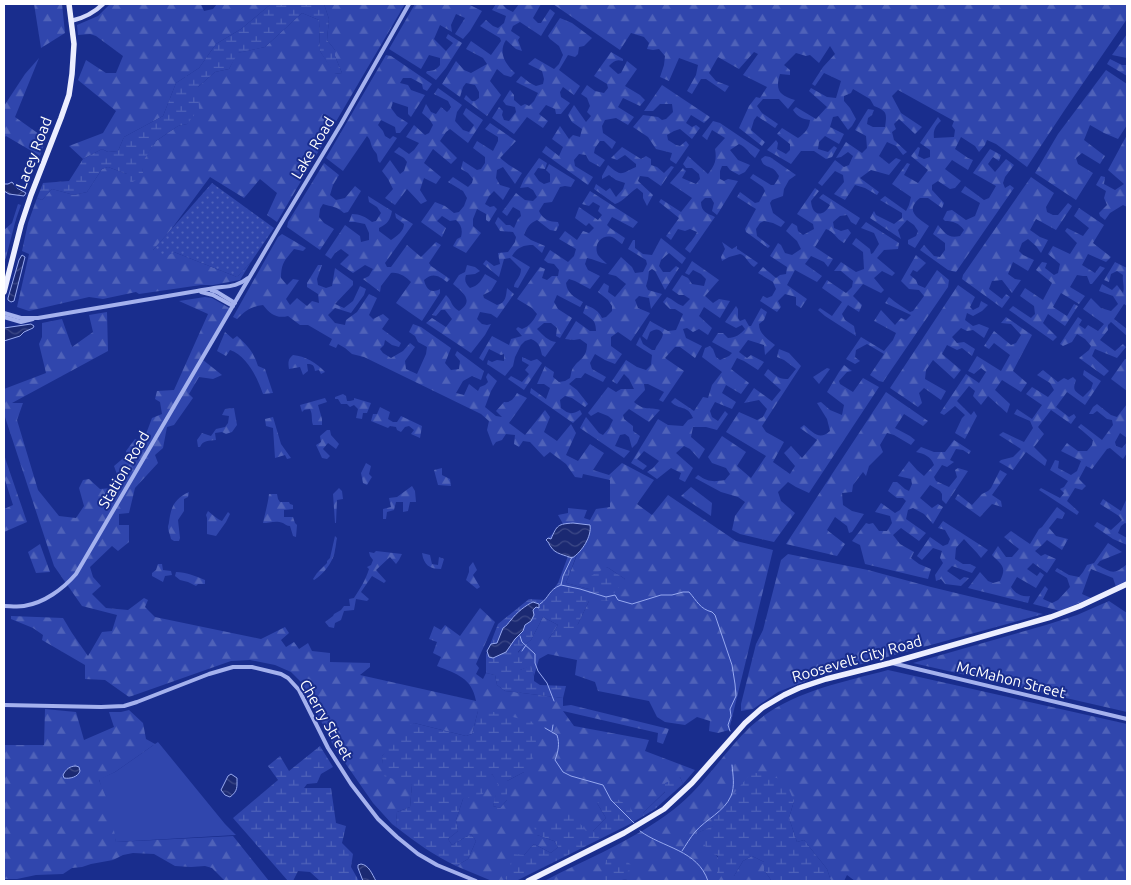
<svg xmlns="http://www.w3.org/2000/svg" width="1131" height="885" font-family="Ubuntu,sans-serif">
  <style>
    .green { fill: #3046ad }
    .forest { fill: url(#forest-firs) }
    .wetland { fill: url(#wetland-marsh) }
    .park { fill: url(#park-dots) }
    .water { fill: url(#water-waves); stroke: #97a9f0 }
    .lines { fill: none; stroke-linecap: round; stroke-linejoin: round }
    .stream { stroke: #97a9f0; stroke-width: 1 }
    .tertiary { stroke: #a5b2ee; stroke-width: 4 }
    .secondary { stroke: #d2d8fa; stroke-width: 4.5 }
    .primary { stroke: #eceeff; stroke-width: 5.5 }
    .labels { text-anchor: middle; stroke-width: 4; stroke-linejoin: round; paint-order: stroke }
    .street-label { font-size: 15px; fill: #fff; stroke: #192d8d }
  </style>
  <defs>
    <pattern id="forest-firs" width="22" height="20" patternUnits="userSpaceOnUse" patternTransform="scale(1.25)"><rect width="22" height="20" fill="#3046ad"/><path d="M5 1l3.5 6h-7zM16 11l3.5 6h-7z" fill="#4f62b9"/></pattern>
    <pattern id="wetland-marsh" width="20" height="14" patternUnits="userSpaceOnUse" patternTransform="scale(1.25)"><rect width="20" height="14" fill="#3046ad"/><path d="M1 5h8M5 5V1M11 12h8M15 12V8" fill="none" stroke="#4f62b9"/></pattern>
    <pattern id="park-dots" width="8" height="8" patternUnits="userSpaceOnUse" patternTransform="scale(1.25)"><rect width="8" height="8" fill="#3046ad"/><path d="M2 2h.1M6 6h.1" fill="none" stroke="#4f62b9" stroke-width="1.8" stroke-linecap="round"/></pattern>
    <pattern id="water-waves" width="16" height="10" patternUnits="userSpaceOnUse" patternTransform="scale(1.25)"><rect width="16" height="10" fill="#1b2972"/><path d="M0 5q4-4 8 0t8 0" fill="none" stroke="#3d4987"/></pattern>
  </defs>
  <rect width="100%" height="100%" fill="#192d8d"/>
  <polygon class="green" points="158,742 225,824 236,835 116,842 99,779 115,772 155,744"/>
  <g class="forest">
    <polygon points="34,4 62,4 65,33 41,48"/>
    <polygon points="110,4 201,4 204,11 213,9 217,4 271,4 241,29 216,44 199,68 176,83 163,116 124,137 118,151 108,152 102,149 83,159 69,146 103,133 116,111 78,80 86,60 106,73 116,73 123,56 96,36 90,34 78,35 77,25 98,16"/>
    <polygon points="324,4 405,4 277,222 267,215 277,193 260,179 244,198 210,177 170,231 153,250 174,252 237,277 251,262 240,280 213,285 201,285 139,294 136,292 103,299 89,297 29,311 17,307 29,254 22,251 28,223 37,198 42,200 52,189 74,195 87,192 102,169 108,167 127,174 143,173 141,163 156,141 178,126 187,124 198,87 215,72 229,69 237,53 265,47 302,13 319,20 320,51 335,74 342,73 335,56 335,50 327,40 329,19"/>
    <path d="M415,4H468L482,11L470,31L463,39L455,34L465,18L456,14L451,25L452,32L440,25L434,39L446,51L453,43L446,38L448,34L462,43L446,68L436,80L426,73L427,71C433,71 436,70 440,65V58L429,55L421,69L389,49Z"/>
    <path d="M496,4H503V5L507,9L513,12L519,4H541L533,18L538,23H541L550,9L555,13L541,36L520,22L513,26L511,31L520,37L518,40L522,51L516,49L506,40C498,52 505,64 515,73L511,77L504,75L497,69L490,81L501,95L487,116L464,99L466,95L472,101H475L479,98V92L475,85L466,83L463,87L460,97L442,84L456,61L464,70L471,73L487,64L483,58L466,49L471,41L491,55L501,41L500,38L480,26L486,20L493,26L498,28L504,23L506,16L492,10Z"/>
    <path d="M553,4H1127V19L1064,111L1027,167L996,144L987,140L985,145L979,152L975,146L961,137L955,149L968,158L973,160L968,170L952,160L945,169L961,181L955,188L950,189L938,181L932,185V190L944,203L942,208L928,198H920C904,211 918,218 929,226L915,248L908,244V240L916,236L918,231L914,225L907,220L898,230L901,239L870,218L874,211L876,215L894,224L902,218V213L880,200L885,196L906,211L909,205L911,197L892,184L907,163L910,164L904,175L918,183L928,170L911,156L918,147L920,148L918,156L924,159L930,157V150L920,143L938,117L941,121C935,126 933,131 934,138L954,137L955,130L952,126L954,121L898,90L892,96L901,113L922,127L915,134L899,119L894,124L896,129L892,132L894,140L907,152L903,155L896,146L887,142L879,156L889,164L896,158L901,160L889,175L871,170L860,178L879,192L877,195L865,188L855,185L845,200L834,194L844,182L843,175L835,171L822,186L818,183L835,160L844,167L849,165L853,156L848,152L841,157L836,158L846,142L862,153L867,148L866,136L855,130L868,109L874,110L872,115L868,118L867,124L873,127H885C887,113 887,111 874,106L870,99L853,89L851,93L844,96V101L850,108L856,119L852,126L848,130L838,116L833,117L830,127L844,134L839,144L825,136L819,142L818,149L828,152L834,146L837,148L832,157L826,159L814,151H801L791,164L767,150L776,140L778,143L777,149L786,154L790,150V144L777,134L782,128L798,138C805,133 809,129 810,120C802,119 798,117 793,110L796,107L816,119L827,107L809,91L811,88L827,97L836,98L841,81L824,73L815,86L812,84L823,67L835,54L830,46L819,63L810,55L806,56L796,53L784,65L790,70V75L780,74C775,90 779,95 795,100L788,109L779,99H763L757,106L762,113L778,124L775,128L757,116L754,120L751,130L765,142L762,146L739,128L749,106L756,97L760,98L767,87L743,75L758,54L754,52L739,69L718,57L709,73L716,81L729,86L725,92L706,79H701L692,94L687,91L696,75L698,65L679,58L669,81L660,77L664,65L665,56L659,49L653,50L647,49L649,43L644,37L631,33L620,50Z"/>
    <polygon points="560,18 572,23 592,38 584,46 579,47 578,54 575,57 568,55 559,70 580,86 574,95 563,87 560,92 561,97 570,103 561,114 556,114 555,109 546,105 539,114 548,121 543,128 527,117 514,134 492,118 499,107 503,111 502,115 504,120 509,121 516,112 515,107 506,105 503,101 510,90 514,95 514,100 521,106 525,104 529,106 534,101 538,93 516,82 521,76 530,83 536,86 543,84 544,79 542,71 528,64 535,58 554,69 559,64 563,55 559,46 550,39 548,36"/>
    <polygon points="1127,34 1127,58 1112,55"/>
    <path d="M611,52L623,59V61C616,59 614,61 609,66L618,74L621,73L627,61L637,69L625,86L640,95L645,100L640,106L623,98L618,107L634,117L628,125L616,118L605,120L602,126L603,133L616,142L612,149L604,141H600L595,148L594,153L605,160L600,167L589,161L586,155L579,154L574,160L575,166L593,177L588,185L542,152L546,146L559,156L563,147L552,139L560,126L569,139L573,135L580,137L582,129L572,122L568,115L574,105L586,122L591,116L587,112L590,106L587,98L581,94L587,85L595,91L604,93L608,88L607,84L594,76Z"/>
    <path d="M386,55L391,56L432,84L427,91L423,89L422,84L411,78H403L400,83L408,85L411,90L425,95L411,117L408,114V107L393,102L391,108L397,116L408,123L400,133H396L395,127L381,120L378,125L383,131L385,136L390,139L393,136L397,138L380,163L378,161C377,150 376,155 372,147C370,142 371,140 367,136L343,171L326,158Z"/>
    <polygon points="39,58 15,117 46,139 40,156 6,136 4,138 4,106 25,74"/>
    <polygon points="1110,59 1122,65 1127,65 1127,76 1107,64"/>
    <polygon points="1106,70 1127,84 1127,125 1118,139 1104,133 1090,125 1084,140 1105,156 1100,164 1082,153 1076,158 1078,164 1093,173 1076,200 1035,173 1058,134"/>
    <polygon points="662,85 710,117 704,123 691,115 686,123 692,127 696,125 700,128 692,139 680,129 674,131 667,135 668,140 676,145 680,146 686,141 689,145 676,164 670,160 672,153 656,149 648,137 633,127 643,115 658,117 662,120 666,119 673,112 672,104 660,104 653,111 644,111"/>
    <polygon points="438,88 462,105 457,112 455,121 463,130 469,132 474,125 463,114 466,108 483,120 468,143 450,129 446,132 440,141 457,158 451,164 433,149 424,163 441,177 436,184 424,178 420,190 427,201 421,204 407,189 395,205 385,198 393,189 388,179 382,171 390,160 400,174 404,171 407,162 404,158 394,152 399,147 409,154 414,150 419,143 406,137 414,125 425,135 429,133 433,125 430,120 422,113 426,104 431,112 436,114 441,107 447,112 450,109 451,107 448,101 434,94"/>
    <path d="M713,121L720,123L760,150L755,158C749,153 746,147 739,144L730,150L738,160L750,165L745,172L739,175L730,170L727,166H722L720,171V179L724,181L728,179L738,181L717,215L712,211L714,203L711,198H705L701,202C701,212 707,213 715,217L690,253L685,249C689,243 694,239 697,232L690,229L685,231L678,229L671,240L666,236L679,218L659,202L661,199L681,212L692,198L670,183L683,168L686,171L682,178L696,184L700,179L699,174L692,168H686L683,164L688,156L708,174C715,165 717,160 715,149L725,138L712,130L707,140L702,136Z"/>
    <path d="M490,123L516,141L500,158L509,165L522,173L515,184L503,167L497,170L496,178L500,185L510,188L503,200L494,191L489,196L485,204L490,207L494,206L497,209L489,222L486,220V214L477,209L473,219V226L481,233L466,253L453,246L457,239L461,237C463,230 461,224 456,220L450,221L442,216L437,221L446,228L442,237L421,222L435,202L445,206L454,213L459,212L464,206L467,198L463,191L448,182L453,177L468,187L472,183L473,179L468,173L461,169L463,161L477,170L481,169L485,163V157L473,148L477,141L493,151L498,141V137L485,129Z"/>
    <polygon points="1127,135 1127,207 1123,205 1110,213 1105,220 1100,216 1099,213 1107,205 1104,198 1106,191 1096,185 1101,176 1105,177 1104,184 1115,190 1124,184 1108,170 1122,144"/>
    <path d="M622,147L641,159L646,156L651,159V165L657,167L664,173L671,166L674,167L661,186L648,177L640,176L638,181L653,195L647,206L643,198V193L637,188C629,193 624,201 615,204L594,189L596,184L606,191L610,188L616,197L623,189L625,183L616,180L609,175L602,179V176L608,165C622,177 620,174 636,167V164L625,155L617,160L611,158Z"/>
    <path d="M990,149L1001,155L999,161L993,157L988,164L995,172L1006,159L1014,165L1005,177L1003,183L1005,188L1010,185L1014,188L956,272L948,270L920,250L924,245L934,256L940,257L945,250V243L933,234L938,225C945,233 948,239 960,236L964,230C959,223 953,221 945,221L943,219L947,211L952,210L966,220L975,216L980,203L961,192L965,186L984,200L989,198L996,186L973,173Z"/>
    <path d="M765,156L770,157L796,175L789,180L784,189L783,196L772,200L770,203L773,213L785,222L781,227L773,223L764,221L760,223L756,229L757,236L770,246L768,248L746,232L745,229L756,209L737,197L740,192L755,203L759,202L765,191L763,187L750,178L753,174L771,185H774L778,179L779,176C777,173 775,169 771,168C765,165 763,166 761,159Z"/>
    <path d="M539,158L547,163L545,169L538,168L534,174L539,181L544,184L550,182V174L546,170L549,164L575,180L571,187L565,186L560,187L552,202L544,203L539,211C542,219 550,222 558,222L559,225L556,231L550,230L537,220C530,223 527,227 524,235L531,240L545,246L542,253L533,245C524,245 517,247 512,256L530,267L518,288L514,287C514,281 521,278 521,269L510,258L504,259L499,277L483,264L486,260L494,266L500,264L498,253L508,252L515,242L516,237L513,232L500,231L495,223L498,217L506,225H510L514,228L518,219L521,216L520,211L513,207L507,216L502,212L516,193L525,200L533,201L537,197L533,190L528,187L520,188L524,179Z"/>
    <path d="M324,163L339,175L333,185L330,195L336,200L345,198L355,186L361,191L348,212L344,213C336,206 332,207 323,204L320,209L319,217L324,223L334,229L320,250L287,227L288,222Z"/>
    <polygon points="1031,177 1054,193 1046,207 1047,212 1053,215 1058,215 1068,203 1072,206 1056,230 1036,219 1030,230 1040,237 1048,240 1041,253 1036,246 1028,239 1022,243 1019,251 1023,255 1034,260 1028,271 1013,262 1008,274 1015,279 1021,280 1012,293 1002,280 992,281 989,289 1002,299 1006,294 1010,297 1002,308 962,279 963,275"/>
    <path d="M815,188L819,191L811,201C812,216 823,218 830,205L819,198L823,194L860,218L856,225L851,222L847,215L840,216L833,222L834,228L841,231L848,229L851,233L844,243C835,238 835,232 826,229L815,247L833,259L828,267L824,262L811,256L805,264L822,276L817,282L795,270L787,285L807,299L801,308L796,305V297L785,294L778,301L781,307L777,312L760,301L763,296L767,298L772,296L776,289L773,282L758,273L763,267L776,278L780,275L786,274L787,267L770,256L778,243L781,245L785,253L792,255L801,249L797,241L786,231L792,223L797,226L798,231L803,235L814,229L813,224L797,214Z"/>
    <path d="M590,191L638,222L633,228L612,217L607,225L610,228L625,238L622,244C619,242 615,238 612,237C601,234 593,245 598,255C600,258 604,261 607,264C600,263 594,259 587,258L585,264L588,270L600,276L590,289L575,281L569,279L566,283C567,293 574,297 583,302L580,307L557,295L554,302L558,309L572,318L560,338L556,336L557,328L551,323H544L537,329C543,335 548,341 556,342L545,357L542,355C540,347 539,342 531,339L525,341L521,345L515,357L513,366L505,376L487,364L488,360L492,362L497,360L504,361V354L501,355L489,349L483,361L479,358L492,336L509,345L511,339L522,336L516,329L518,327L522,329C530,326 533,321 537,314L532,308L517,299L540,267L545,269L542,278L547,280L552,276H558L559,270L554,264L548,263L544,260L550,250L568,262L574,256L576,249L559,239L565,231L577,240L583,231L589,233L594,228L589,223L586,226L575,218L579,207L598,220L602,215L598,211L600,206L593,202L589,206L582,204Z"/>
    <path d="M368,196L392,211C390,221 387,224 379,228V231L391,240C397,236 404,231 404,224L396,218L395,213L413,224L385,263L387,267H391L407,245L421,257L436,242L441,245L429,263L431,266L450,279L447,282C439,276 433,272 424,280C426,289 431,294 440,289V293L422,321L396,303L411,282C406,277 399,272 391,273L381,286L380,292L363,279L369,276L373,269L365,265L353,273L340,264L349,255L341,249L335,253L331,259L325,255L345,225L360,236L361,242L369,240V233L365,224L355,222H349L352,214C360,214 366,217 372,222L376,221L381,213L377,207L369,202Z"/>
    <polygon points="18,204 21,205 16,219 4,265 4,230 12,223"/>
    <polygon points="1079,208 1104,225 1093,243 1111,257 1106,262 1088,254 1082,265 1095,273 1100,266 1105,268 1092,284 1090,284 1087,276 1083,276 1077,275 1070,287 1085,296 1079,304 1061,293 1053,307 1067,316 1074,304 1078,306 1065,326 1048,314 1043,323 1057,337 1053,341 1009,310 1013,306 1031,318 1035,314 1034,306 1020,296 1025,288 1043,300 1052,283 1036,270 1042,262 1047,263 1045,268 1054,275 1058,273 1060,264 1048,254 1053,246 1070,254 1077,243 1065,231 1067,228 1083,236 1089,228 1074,216"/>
    <polygon points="866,222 899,243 898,249 884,250 877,258 895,273 892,276 882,271 874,278 884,290 881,293 863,284 853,296 862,305 859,312 848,305 842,314 845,320 854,326 856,336 825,316 818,310 820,308 832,316 842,302 822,288 827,280 846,293 852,287 853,281 841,271 834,271 841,262 856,272 864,269 863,252 852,244 856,238 870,249 871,254 873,253 879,244 874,233 861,228"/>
    <path d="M282,234L306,248L303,251L294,249C285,260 281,263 281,278L287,285L293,279L299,280L286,299L290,305L297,298L307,306L312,301L319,303L318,294L307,287V283L318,265H322L317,279L318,285L326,288L332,286L335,268L353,281V285L335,304L344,308L353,301L360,286L366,289L364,295L351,313L335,308L328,315L335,323L345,325L346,320L357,312L369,294L377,298L369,315L373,319L383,314L389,319L382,329L401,343L399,347L392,345L385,340L384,345L380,349L383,353L391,358L403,351L410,343L415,347L405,361L406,369L417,374L426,354L427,347L418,342L415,336L409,332L413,324L421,327L451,348L445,363L451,370L459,369L460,361L455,355L457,351L484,371L481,380L472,376L463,381L456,393L464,395L469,384L478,391L480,387L485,385L488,382L486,377L488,373L497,381L491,391L485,407L496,416L502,417L496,411L504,402C511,403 514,398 517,393L527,398L509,423L525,435L545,410L550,417L544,432L557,441L571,424L576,433L566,455L578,461L590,444L604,453L593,470L609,475L622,463L654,480L637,504L652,515L668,495L736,541L773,550L729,730L718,733L709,731L710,721L697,717L685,725L665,722L657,717L649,701L598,691L595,682L575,675L577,660L548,654L539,659L534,676L531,666L520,670L518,653L523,646L531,640L543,617L558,625L548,640L578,624L589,601L625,579L607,567L589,589L566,583L577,555C561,557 555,552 546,540L563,524L558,515L568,513V508L587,510L584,518L590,520L596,509L610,507V480L583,474L582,478L575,477L566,464L550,452L544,457L530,442L523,441L519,447L514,444L515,435L506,434L502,440L496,442L493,446L487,430L489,421L481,414L364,357L352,354L345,348L338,344L336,348L329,345L332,339L308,325H300L288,316C277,319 270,314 263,305C252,306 245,311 237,319L233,317L278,237Z"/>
    <path d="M661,238L686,258L682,264L669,253L661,260L659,266L663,272H670L676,266L679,268L665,290L655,271L652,269L649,271L648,279L646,286L648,290L662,294L651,309L649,298L639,296L635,300L638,308L650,313L631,341L618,332L611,337V346L622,354L615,364L605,360L595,354L590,363L592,369L606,377L603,382L585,373L581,378H576L569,384L577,390L588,404L585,407L572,398L565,396L560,400L561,408C569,414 571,415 580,410L582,414L573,423L530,393L531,388L546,399L550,388L544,384H537L545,366L554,372L553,377L559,382L565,381L570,378C571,375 571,372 572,370C577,359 587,360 587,344L580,339L574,340L565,339L576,321L590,331H596C596,319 591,319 583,313L586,305C593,308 599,311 602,318L606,317L612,311V306L608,300L598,292L604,283L609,286L608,292L615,297L626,284L616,276L608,274L621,257L632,267L635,273L643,272L647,264L646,260L628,249L633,240H635V248L643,254L652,255Z"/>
    <path d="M722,242L732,249L737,246V249L739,250L758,263L754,267C748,264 746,255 740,254L729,257L722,261L721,257L725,249Z"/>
    <path d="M916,255L926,263L917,272L913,270L910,275L916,280L918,285L925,288L937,270L949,280L948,287L883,382L879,381L870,375L884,354L867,344L856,350L855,357L860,361L855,364L846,359L861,337L884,351L893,340L896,333L874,321L881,310L895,325L901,318L906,320L911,315L885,303L889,297C896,303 903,307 910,312L913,311L924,296L919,290L909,289L901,281Z"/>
    <path d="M692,261L719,280L705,296L713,303L719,299L730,301L720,318L704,307L699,316L712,328L708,335L699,329L693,332L687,328L683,329L686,338L702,346L695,358L680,347H675L665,358L684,371L663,402L659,400L664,392L648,384H644L645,390L634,402C646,412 648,406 660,410L649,422L629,409L623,415L624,419L633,426V431L640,436L637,443L632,448L629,437L625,434L620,435L615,446L630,451L624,458L580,428L586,417L599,433L603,435L609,428L613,420L608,416L598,412L591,416L588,413L608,387L616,392L621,389H634L629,379L624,374L617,384L612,381L626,360L637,367L646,370L651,365L652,355L636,345L640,337L643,344L652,350H655C657,344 662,340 663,334C659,328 655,329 650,332L647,340L642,336L650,321L668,331L676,330L683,314L675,309H670L663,302L667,297C673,299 676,304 683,306L690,299L684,295H679L672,290L682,275L688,278L692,284L704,286L706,279L701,274L693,270L689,275L685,273Z"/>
    <path d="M1115,262L1127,268V306L1124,304L1114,319L1127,329V336L1111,322L1108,325V330L1100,340L1115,351L1123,344L1126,347L1117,358L1095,349L1092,356L1109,371L1104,376L1079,358L1089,350L1091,346L1085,339L1077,334L1072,342L1063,346L1060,344L1078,317L1082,320L1079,325L1085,329L1088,325L1098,331L1104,324L1083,309L1091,298L1101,308L1111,311L1118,304L1113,296L1099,291L1102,284L1112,290L1117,285L1123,293C1125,287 1122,281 1123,275L1117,271L1111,274L1109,282L1104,280Z"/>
    <path d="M467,265L475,267L480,271L475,274L466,275C464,281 466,284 470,288C478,286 481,281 485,274L497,281L491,291L483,295L484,298L497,305C506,303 506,296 507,288L514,294L497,318L491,314L480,312L477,319L482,324L487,325L491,324L485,335L471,353L426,323L432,318L446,327L452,319L445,310H441L436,316L432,315L446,295C453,302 450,305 459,311C474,301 464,293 453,284L459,275L465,272Z"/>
    <polygon points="958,285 975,297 970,307 973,310 979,307 981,301 988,305 982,311 973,316 967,313 965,320 973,326 979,324 989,328 984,338 973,330 967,331 961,328 952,337 957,343 964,342 975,349 972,356 962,348 957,350 947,345 942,354 961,370 954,379 933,360 926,370 925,379 946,391 941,400 924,388 919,393 922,403 918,407 890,388"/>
    <path d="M205,297L212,298L231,309L203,360L222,375L213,379L199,377L189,394L193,398L174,425L167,427L163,448L155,455L158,463L135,488L129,513L119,514V525H129V542L118,551L112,546L90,567L93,577L101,586L92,594L106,608L128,610L144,598L148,600L145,607L155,617L261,639L285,627L289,633L281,640L286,647L294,642L299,649L308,643L312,651L330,653V662L370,663V667L360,675L476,701C472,678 457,674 437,666L441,657L433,653L437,642L429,639L434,626L441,630L445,625L460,636L480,608L495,622L476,664L479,668L476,674L483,679L486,673L495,675L497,685L505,691L563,698V706L571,705L669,729L663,744L657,742L658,733L563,711L574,726L649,740L645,751L695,770L683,784L680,777L643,813H633L597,803L606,818L593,831L537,835L554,841L558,847L551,853L534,844L524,855L505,879L509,881H492L456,866L468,859L476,841L471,834L452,845L448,839L458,831L456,820L463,799L492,774L499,784L493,806L500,808L507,800V781L524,772L478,711L472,734L466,736L414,723L382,756L383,764L412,785L410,807L397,812L396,827L392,824L373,803L334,747L302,683L291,672L275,665L250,660L231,661L129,697L105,680L85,679V665L42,640L43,635L33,628L11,619V616L63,618L72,633L88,656L102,632L112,631L117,615L82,606L54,566L4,414V389L46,373L39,344L42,337V323L62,319L72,347L93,332L89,315L107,312L108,351L12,403H23L17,420L38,490L59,516L76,518L84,506L79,488L83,480L89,479L100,489L113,488L119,480L114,466L127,455L126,451L135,439L143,442L152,418L162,414L160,402L155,399L157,391L174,390L208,314L179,301Z"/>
    <path d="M736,306L738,309V318L740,321L745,319L749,326H751L761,308L767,312L764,320L759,324C759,334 768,339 775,345L765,355L764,345L748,340L739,352L747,358L751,355L764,362L758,370L744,361L737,358L731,369L749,383L741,394L726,385L722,393L736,402L732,409L715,402L710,411L712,417L718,421L725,411L728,414L717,430L706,427H693L691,437L705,449L699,459L690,449L684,446L676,453L693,468L685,482L679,479L681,473L671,468L657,479L647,472L653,468L659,461L644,451L637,459L647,466L643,470L631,463L658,419L668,425L683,426L688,420L693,418C687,404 680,411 671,402L675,398L694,411L703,397L708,398L712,385L722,372L702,357L705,348L710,346L713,349L716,357L720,360L729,356L732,353L712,342L718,333H723L728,338C735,338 741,334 745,329L742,325L736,328L725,322Z"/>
    <polygon points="1006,317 1032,335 1013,371 1027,383 1021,392 1002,380 995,390 1010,404 1007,413 988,396 981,405 973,396 975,391 969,386 957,401 971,415 974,411 977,416 965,439 955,433 962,418 965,415 955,406 944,415 940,413 966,374 979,383 986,372 981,368 974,374 968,371 977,356 1001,371 1010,355 994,343 989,349 984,346 994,331 1011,345 1016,343 1021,335 1011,324 1001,323"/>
    <path d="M225,332L233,339L237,336C248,346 253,351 258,366L265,369L273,393L263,394C257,377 247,356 230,350L226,356L217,351Z"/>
    <path d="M779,349L789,353L801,366L762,426L766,432L784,442L773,462L790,474L795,466L784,453L791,446L802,458L817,440L800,428L804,425C813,432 819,441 830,431L827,419L817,403L821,402L830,410L842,415L844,405L827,392L839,372L844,365L852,371L847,372L839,381L840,384L853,392L863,378L879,387L809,493L796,487L788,482L778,492L781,501L795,513L774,542L740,534L732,530L735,516L745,502L738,497L721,492L695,478L698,475C708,482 713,482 725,480L730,474L726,468L712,463L708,457L722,436L746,452L737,466L751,478L766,456L726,432L739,412L757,420L763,417L767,409L759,400L744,403L754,388L772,401L781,390L764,375L768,369C774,374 779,380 788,379L796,369L784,360L777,357Z"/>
    <path d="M293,355C305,356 317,363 325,372L321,374L319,370L315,371C314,365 313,364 307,364L308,371L303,375L300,367L289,369C288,362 288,359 293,355Z"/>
    <polygon points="522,357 531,361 537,359 542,363 524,390 508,379 511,376 522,382 529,374 525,370 529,365 522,361"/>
    <polygon points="1125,359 1127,359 1127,391 1111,379"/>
    <polygon points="827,368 830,369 819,384 813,377"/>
    <path d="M1043,370L1058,382L1064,378L1068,380L1073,377L1076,380C1072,391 1075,391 1083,397L1091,389L1093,383L1083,375L1084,370L1101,381L1085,405L1067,392L1056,407L1069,417L1074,414L1076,417L1071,424L1051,410L1038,427L1044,434L1034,447L1047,460L1045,466L1026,452L1013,470L999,462L1001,460L1013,457L1021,449L999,435L1003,432L1024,442L1033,428L1030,421L1014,414L1017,409L1032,419L1042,405L1026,394L1032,387L1048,397L1054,390L1050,383L1037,375Z"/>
    <polygon points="886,392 928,421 923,426 904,414 895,428 910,436 915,440 911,445 894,435 887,433 880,445 883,452 869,466 866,476 863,472 853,485 852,492 842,493 843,505 852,511 864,514 852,532 849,533 847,526 835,517 827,530 845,544 837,556 786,544"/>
    <polygon points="343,394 346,396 347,401 350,401 354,400 354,398 371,403 367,413 363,413 362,419 356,418 358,409 354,405 350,407 347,404 341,404 338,399 335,399 335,397"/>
    <path d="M325,398L327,402L318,405L322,419V425H313C311,420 313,415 310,409L304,410L302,412L300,405Z"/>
    <polygon points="1097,404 1111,415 1117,417 1127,404 1127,438 1120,433 1115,442 1116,446 1122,448 1127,442 1127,453 1123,459 1110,448 1107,449 1092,469 1086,466 1079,479 1086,486 1082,490 1075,488 1067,501 1079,512 1077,515 1039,490 1041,488 1060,498 1064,493 1060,489 1064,487 1068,481 1050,470 1055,460 1059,461 1058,468 1071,475 1077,471 1081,461 1061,451 1067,443 1078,451 1087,451 1092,445 1093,440 1078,427 1081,424 1102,440 1113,425 1112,420 1107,419 1097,411 1093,414 1089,414 1093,407"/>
    <polygon points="380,407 390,412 388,419 393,422 397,422 401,416 422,426 420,438 411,434 414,430 409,426 405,427 401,432 397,430 396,427 390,426 388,428 371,421 373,414 377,414"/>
    <path d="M234,408L237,425L232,432L226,434L222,432L215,433L216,440C209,441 203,440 200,447H198L197,440L202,433L211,436L216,429L225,427L228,423L229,416L222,415L225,409Z"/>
    <polygon points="273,417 281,444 291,458 287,459 285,455 275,458 273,428 266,426 265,419"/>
    <polygon points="327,430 330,430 331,435 339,444 336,449 328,443 323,449 330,456 327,459 322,458 316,445 321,442 320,436"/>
    <path d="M954,440L971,451L969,454L963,450L956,449L950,460L954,462L947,467L942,465L934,477L936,481L949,487L957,477L955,470L958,468L968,471L946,504L942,500V494L940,491L930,485L920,498L932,508L938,504L943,507L933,524L924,514L913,508L908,510L906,519L926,533L919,541L901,528L893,535L900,544L914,552L911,558L919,564L931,569L928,579L865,564L860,545L852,541L866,523L869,524L873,523L879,531H887L892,523L890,516L875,512L881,503L895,513L900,510L906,501L903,498H897L888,491L893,482H897L905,489L909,491L912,484L911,479L898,476L909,461L917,470L924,476L934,465C931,456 924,454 916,452L921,447L934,452H945Z"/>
    <polygon points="4,455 27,522 4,532 4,509 13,505 4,477"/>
    <polygon points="366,463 371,466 369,474 372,477 370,480 367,485 363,483 361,473"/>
    <polygon points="442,468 442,475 450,479 451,486 438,485 434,470"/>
    <polygon points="1000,470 1007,474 992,495 1001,501 1002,507 992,504 980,517 955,499 958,494 972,505 982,494 988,491 991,488"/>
    <polygon points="412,486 415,491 416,502 410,502 408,511 403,512 403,502 396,502 394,510 387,512 386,519 383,519 383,509 391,507 389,498 397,497"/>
    <polygon points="691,487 712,503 711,516 681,496"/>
    <polygon points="339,488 342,491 343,499 337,500 336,523 335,523 333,494"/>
    <path d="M189,492L188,497L184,499V511L178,520L180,538L179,541H174L171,539C170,534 168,531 168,527C168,525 169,524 169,522C171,507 174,499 189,492Z"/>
    <path d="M269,494H277L278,499L280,502H289L290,504L293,505V509L284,510V517H293L295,523L297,525L296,537L293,536L290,526C287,526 285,524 283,523C276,520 269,523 263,523C265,513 268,504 269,494Z"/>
    <polygon points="1127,498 1127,524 1125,523 1121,526 1118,533 1127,538 1127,545 1113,539 1094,526 1097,522 1111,530 1122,520 1119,516 1100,504 1103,499 1121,511"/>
    <path d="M1057,507L1065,513L1062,519L1057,518L1049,528L1056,536L1068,539L1062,550L1047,540L1041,546L1035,551L1041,556L1045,554L1056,559L1047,573L1033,563L1027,569L1037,576L1040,572L1044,575L1036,588L1017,577L1011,587C1016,594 1021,597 1030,596L1028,603L968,588L980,572L988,581L993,583L1000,581C1007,567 1002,565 992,555L998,546L1006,557H1012L1019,549L1004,537L1011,531L1030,544L1039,529L1042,527Z"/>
    <path d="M208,511C213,515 217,519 222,521L228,512L230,514L226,522L216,536L207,534V518L206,515Z"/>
    <path d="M943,521L988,550L981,558C976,551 970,546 964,539L956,548L955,559L963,564H970L976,567L972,573L952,566L947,571L960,580L964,577L969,578L961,586L945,584L941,579L936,581L935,575L943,563L940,558L942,551L933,548L922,560L917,556L930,537L943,546L948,544L950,539L945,530L938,528Z"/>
    <path d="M335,536L337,538C336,542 336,546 335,550C334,561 323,575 314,580L313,579L317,573L327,563V561L330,558Z"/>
    <path d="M1108,543L1122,552L1100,561L1097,565C1112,572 1113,576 1127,564V582L1116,587L1113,578L1091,569L1082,594L1091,598L1060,611L1033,604L1045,586L1048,589L1043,599L1052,603L1058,600L1070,587L1067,578L1055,571L1057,568L1069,575L1079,577L1083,572L1087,565L1094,563Z"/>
    <polygon points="40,544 50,572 36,573 28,552"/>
    <path d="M376,551L402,554L399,560L396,564L390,557L376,570L386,581L384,583L372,576L361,592L369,599L367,601L356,599L354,610L344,611L341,620L335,623L334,628L329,627L325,622L333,616L334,614L341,610L344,606H350L349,599L354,598C360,589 366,579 369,569L367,567L371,565L373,560L370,556L369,552L374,553Z"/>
    <path d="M422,553L430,555L432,564L438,565L439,557L444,559L441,569C429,569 424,565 422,553Z"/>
    <polygon points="788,554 868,570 931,587 1043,614 818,676 778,692 753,709 741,711 741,704 756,644 763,630 781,560"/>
    <polygon points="473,562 477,570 473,575 480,587 477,589 466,580 469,572 469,567"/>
    <polygon points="158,564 162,564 163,570 171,571 172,575 165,576 163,582 152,576 152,573 156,570"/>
    <path d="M176,572C186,572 195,576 205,580V584H198L196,586L188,582L180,580L175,576Z"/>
    <polygon points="1109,601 1127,613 1127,712 913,663 1046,625 1077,615"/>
    <path d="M888,670L1127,724V881H855L847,875L844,881H831L827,869L804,840L797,842L789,818L794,801L714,826L697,833L734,876L743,861L752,856L764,862V870L771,880L770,881H633L622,879L603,881H544C587,859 634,840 673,810C703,787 723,753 750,727C788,692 840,683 888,670Z"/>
    <polygon points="45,709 76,712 84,740 114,727 109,712 121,712 129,710 143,723 146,739 155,744 115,772 99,780 110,807 116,842 233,836 269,881 225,881 212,868 205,866 191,867 175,866 154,854 133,853 123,855 113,860 91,864 82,867 72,868 63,874 36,875 17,879 4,879 4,745 44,745"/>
  </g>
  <g class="wetland">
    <polygon points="271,4 324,4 329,19 327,40 335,50 335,56 342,73 334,74 320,51 319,20 302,13 265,47 238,53 229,69 215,72 198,87 199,109 187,124 178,126 156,141 142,163 143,173 136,180 131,183 127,174 108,167 102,169 87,192 74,195 52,189 42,200 37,198 43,183 69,181 83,159 102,149 108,152 118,151 124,137 163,116 176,83 199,68 216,44 241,29"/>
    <polygon points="577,554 566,583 589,589 591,576 607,567 625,579 608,601 589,601 578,624 562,644 550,648 548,640 558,625 543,617 531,640 523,646 518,652 523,659 520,670 531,665 534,676 534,681 540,685 566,686 563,698 505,691 497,685 495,675 486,673 486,655 498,624 529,599 545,600 558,583 568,556"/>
    <path d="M482,709L533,722L537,749L524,772L507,781V800L500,808L493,806L498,784L492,774L483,794L463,799L456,820L458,831L448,839L452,845L471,834L476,841L468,859L456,866C435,856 415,842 396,827L397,812L410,807L412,785L384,776L382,756L405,727L414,723L466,736L472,734L478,711Z"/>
    <polygon points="320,746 333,767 321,774 317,783 307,784 304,788 331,788 336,823 346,826 342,843 353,854 351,867 359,881 320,881 310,872 298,871 293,881 288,881 233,818 278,780 268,766 280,756 289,771"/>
    <polygon points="752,772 785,780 794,801 789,818 797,842 804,840 827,869 831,881 770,881 771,880 764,870 764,862 752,856 743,861 734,876 717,874 718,856 709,852 697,833 713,826 714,817"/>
    <polygon points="680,777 683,784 655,809 630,824 516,881 509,881 505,879 514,854 524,855 534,844 551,853 558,847 554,841 537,835 534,827 571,812 586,831 593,831 606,818 597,803 614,797 630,807 633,813 643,813 665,792 665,783"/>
    <polygon points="623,857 632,866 622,879 633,881 603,881 606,860"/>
  </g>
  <polygon class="park" points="212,183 274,228 251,262 237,277 174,252 162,259 153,250"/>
  <g class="water">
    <polygon points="12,182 17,188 26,193 24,196 9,194 4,191 4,184 8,184"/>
    <polygon points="22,255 25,257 14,301 11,302 8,300 8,298 19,260"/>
    <polygon points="31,324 34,326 33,328 24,332 20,336 4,341 4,328"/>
    <path d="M573,523L590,525C592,536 582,552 572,558C565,555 555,554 551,547C549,545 549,542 546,540L548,538L551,539C557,525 558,524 573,523Z"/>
    <path d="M533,602L539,604V608L536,607L533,610L534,615L531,621L525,625L523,631L515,639L506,652L493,658L489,657L487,651L491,644L497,643L503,628C507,626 508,623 511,620C516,613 526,605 533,602Z"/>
    <path d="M76,766L79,767L80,771C78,777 70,779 64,778L63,775C66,769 70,766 76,766Z"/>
    <path d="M231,774L237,778C237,787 238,791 230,797L225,795L221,790L228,776Z"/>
    <path d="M361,864C369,865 372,874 376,881H363L358,868V865Z"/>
  </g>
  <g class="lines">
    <g class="stream">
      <path d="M561,585L580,589L606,597L615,595L618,600L632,604L661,595H672L683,592H689C697,601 700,609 712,612L715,615L732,665L735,684L736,696L730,709L731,716L728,725L730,731"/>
      <path d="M540,604C550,597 548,590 561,585L563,576L572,557"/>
      <polyline points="520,636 522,642 535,654 535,663 538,671 547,683 554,701"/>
      <polyline points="522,651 526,645"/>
      <path d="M545,728L557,735C560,744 558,752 555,760L563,772L571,776L603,785L611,800L634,823"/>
      <polyline points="552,731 553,725"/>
      <path d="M640,831C663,848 698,850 708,881"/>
      <path d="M682,851C686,845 690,838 695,832C706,819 724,812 731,796C735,786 733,776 732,765"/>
    </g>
    <g class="tertiary">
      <polyline points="211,290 217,292 235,303"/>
      <polyline points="201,292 213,295 233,306"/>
      <path d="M4,313L21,318H38L197,291C203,290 208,289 214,288C228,286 237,287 248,278"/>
      <polyline points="4,317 21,322 33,319"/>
      <path d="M4,606C10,606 17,607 24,606C44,603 63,589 76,574L279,227L341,124L409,4"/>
      <polyline points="892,663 1127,719"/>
      <polyline points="4,705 101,707 124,706 137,702 209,674 233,667 252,667 281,674 288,678 299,690 328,748 351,784 378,819 397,837 418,854 437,865 476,881"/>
    </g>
    <path class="secondary" d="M71,21C84,18 94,13 103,4"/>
    <g class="primary">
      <polyline points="4,292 21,225 31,195 61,118 69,95 72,74 74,44 69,4"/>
      <polyline points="528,881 624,833 664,809 692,783 745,723 762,708 784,695 799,688 826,679 890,663 1051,617 1080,606 1127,584"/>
    </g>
  </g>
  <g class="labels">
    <g class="street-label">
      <text transform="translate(313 148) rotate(-59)" y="5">Lake Road</text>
      <text transform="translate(34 153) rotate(-69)" y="5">Lacey Road</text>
      <text transform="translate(124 470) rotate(-60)" y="5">Station Road</text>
      <text transform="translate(857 659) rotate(-16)" y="5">Roosevelt City Road</text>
      <text transform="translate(1011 680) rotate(14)" y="5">McMahon Street</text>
      <text transform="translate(326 720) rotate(60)" y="5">Cherry Street</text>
    </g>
  </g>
  <rect width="1131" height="885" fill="none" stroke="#ffffff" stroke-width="10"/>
</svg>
